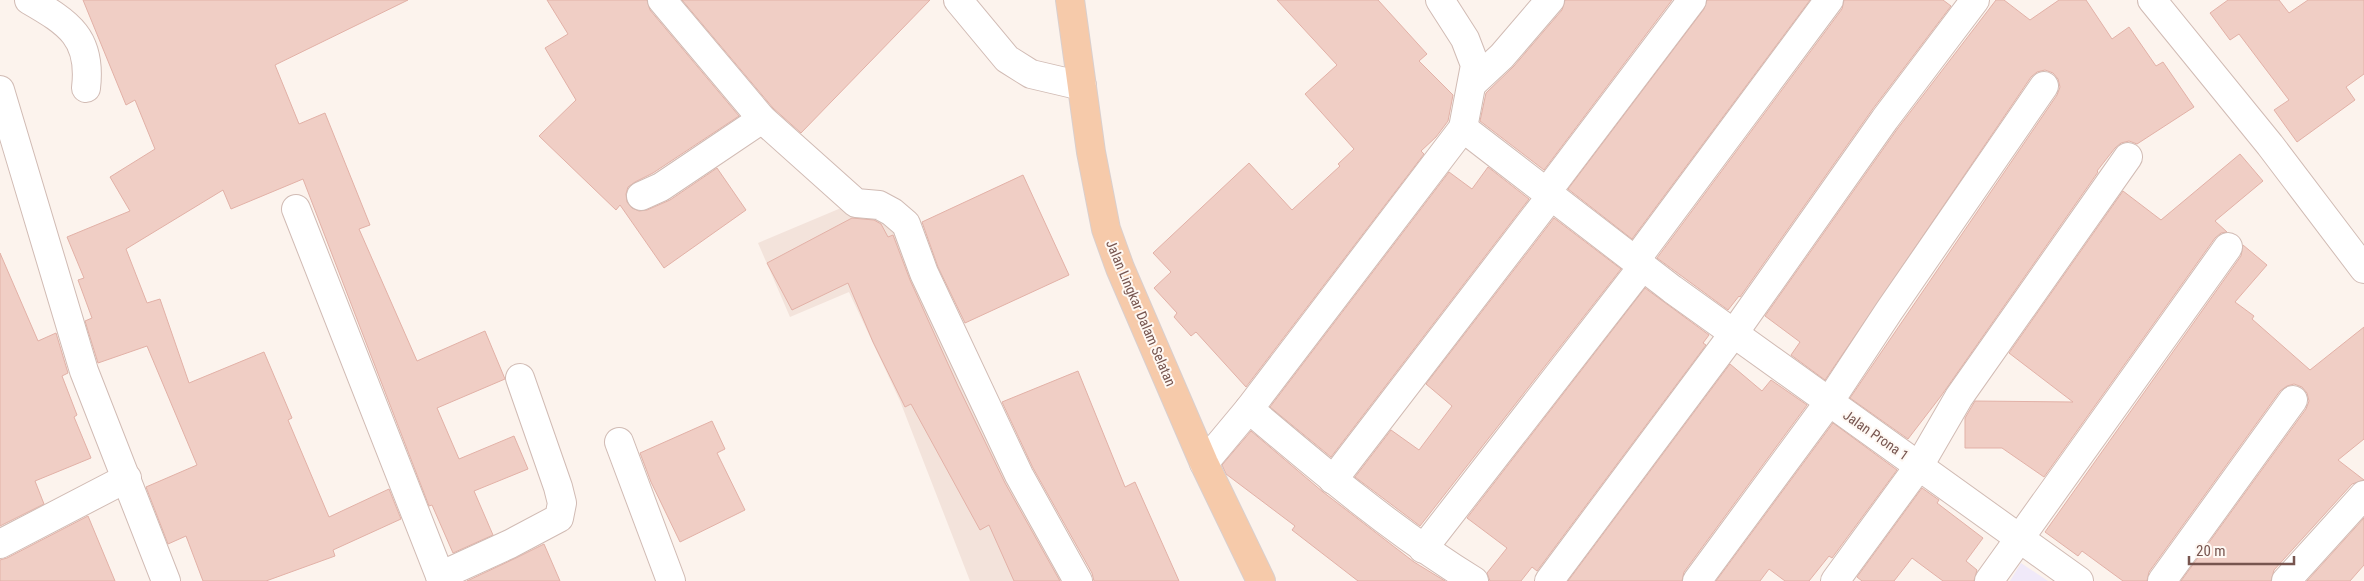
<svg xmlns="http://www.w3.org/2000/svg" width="2364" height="581" font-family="'Roboto Condensed',sans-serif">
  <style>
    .residential { fill: #f3e3db }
    .education { fill: #f0e9f9 }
    .building { fill: #f0cec5; stroke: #e2b1a7 }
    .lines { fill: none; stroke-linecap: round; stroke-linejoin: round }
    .minor-casing { stroke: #d1bbb4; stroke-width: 30 }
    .major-casing { stroke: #d9cfce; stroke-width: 30 }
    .minor { stroke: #fff; stroke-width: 28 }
    .major { stroke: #f6caaa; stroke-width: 28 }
    .labels { text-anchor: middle; stroke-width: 4; stroke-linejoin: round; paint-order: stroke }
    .street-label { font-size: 14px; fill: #77554f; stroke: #fef8f3 }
  </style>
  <rect width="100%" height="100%" fill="#fcf3ed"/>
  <polygon class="residential" points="879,192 1072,581 970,581 900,401 849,292 790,317 758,243"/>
  <polygon class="education" points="2021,563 2048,581 2010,581"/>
  <g class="building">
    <polygon points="83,0 408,0 275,65 299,124 325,113 370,225 359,229 417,361 485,331 505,379 437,408 459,459 514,436 528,469 474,491 493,535 453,553 432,505 429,506 303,179 231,209 223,190 126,249 147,303 160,299 189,383 264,352 292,418 288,420 329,517 389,489 401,519 333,550 335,556 266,581 203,581 186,536 168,544 146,487 197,465 147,346 98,363 85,321 92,318 78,280 84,278 67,237 130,211 110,177 155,149 135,100 126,105"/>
    <polygon points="547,0 647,0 650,10 739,116 653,173 635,182 628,187 626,194 627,202 632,208 639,211 647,210 670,200 717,168 746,210 664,268 620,205 616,210 539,136 576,100 545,48 568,34"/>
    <polygon points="682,0 930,0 801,133 773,108"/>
    <polygon points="1277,0 1378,0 1427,54 1419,61 1453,95 1448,121 1436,137 1421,151 1424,154 1246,387 1196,332 1191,336 1174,317 1177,313 1154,288 1171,272 1153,253 1249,163 1292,210 1340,166 1338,164 1354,149 1305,94 1337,65"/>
    <polygon points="1565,0 1672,0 1544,170 1480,121 1486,93 1514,66 1562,10"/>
    <polygon points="1707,0 1810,0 1632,239 1568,189 1704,9"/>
    <polygon points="1844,0 1943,0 1951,6 1872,110 1740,297 1739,296 1728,310 1657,258 1842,9"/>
    <polygon points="1996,0 2004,0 2030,20 2059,0 2086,0 2112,39 2129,27 2156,66 2163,62 2194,107 2137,144 2129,141 2121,143 2115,148 2097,171 2098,172 1941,396 1908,439 1850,398 2057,95 2060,87 2058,79 2053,73 2045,70 2037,72 2031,77 1825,380 1791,355 1800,342 1765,316 1898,128"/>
    <polygon points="2228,0 2279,0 2289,13 2308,0 2364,0 2364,74 2346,87 2355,100 2297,142 2274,110 2289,100 2239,34 2230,40 2210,13"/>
    <polygon points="2240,154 2263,181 2215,221 2227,232 2221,233 2215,238 2044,477 2002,448 1965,448 1965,418 1975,401 2073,402 2009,353 2123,191 2161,220"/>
    <polygon points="1488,167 1529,199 1331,457 1270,407 1449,172 1472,189"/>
    <polygon points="1023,175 1069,275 965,323 938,267 922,222"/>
    <polygon points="852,218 874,220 881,224 888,237 893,235 910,280 958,386 1005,483 1060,581 1014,581 989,525 980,530 911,404 905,407 873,342 848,283 792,310 767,263"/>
    <polygon points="1554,218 1621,269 1420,526 1355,477 1391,430 1419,450 1452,406 1426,384"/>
    <polygon points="2243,245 2267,265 2235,302 2254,316 2252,319 2310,370 2364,327 2364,439 2338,460 2364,480 2352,484 2274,570 2271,581 2181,581 2306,409 2309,401 2307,393 2302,387 2294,384 2287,386 2280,391 2149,572 2147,581 2123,581 2082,551 2078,556 2045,532 2241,256"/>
    <polygon points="0,253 38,341 56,333 68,373 62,376 77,415 74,417 91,458 35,481 44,504 0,526"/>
    <polygon points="1645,288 1709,335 1703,343 1706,345 1537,571 1532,567 1521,581 1490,581 1487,573 1507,548 1467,518"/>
    <polygon points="1730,364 1762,391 1771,380 1807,405 1684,572 1682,581 1568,581"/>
    <polygon points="1078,371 1125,487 1135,482 1179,581 1094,581 1092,573 1033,468 1002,402"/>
    <polygon points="712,421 725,449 717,453 745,510 680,542 651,482 640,453"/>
    <polygon points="1833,423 1897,470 1832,558 1829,556 1809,581 1785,581 1769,569 1760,581 1716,581"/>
    <polygon points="1251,431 1323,492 1414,562 1445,581 1358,581 1292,530 1295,526 1226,474 1222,465"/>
    <polygon points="1922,488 1939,500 1937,503 1983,538 1966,561 1977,570 1974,581 1943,581 1912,558 1894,581 1862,581 1857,577"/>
    <polygon points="88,516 115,581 0,581 0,560 7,558"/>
    <polygon points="2364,518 2364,565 2350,581 2307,581"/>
    <polygon points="544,544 560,581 467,581 516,558"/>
  </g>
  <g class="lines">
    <g class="minor-casing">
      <g id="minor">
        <path d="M29,0C69,23 92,38 86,88"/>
        <polyline points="662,0 762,119 856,203 879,205 892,212 906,224 924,273 1019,475 1078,581"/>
        <polyline points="958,0 1007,59 1031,74 1082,86"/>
        <polyline points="2152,0 2270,145 2364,269"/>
        <polyline points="1473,83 1502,56 1550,0"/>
        <polyline points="0,90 84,371 166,581"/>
        <polyline points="1463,128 1672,289 2079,581"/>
        <polyline points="1546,193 1692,0"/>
        <polyline points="641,196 661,187 762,119"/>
        <polyline points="296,209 442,581"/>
        <polyline points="1635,261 1829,0"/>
        <path d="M1249,409C1321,470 1393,531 1474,581"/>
        <polyline points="619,442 671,581"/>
        <polyline points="1204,463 1249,409 1463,128 1475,65 1465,39 1440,0"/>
        <polyline points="1333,480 1551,196"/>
        <polyline points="0,544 127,478"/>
        <polyline points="1423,549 1643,266"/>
        <polyline points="440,576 510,544 559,518 562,503 558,487 520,378"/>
        <polyline points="1549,581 1734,333 1885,119 1975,0"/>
        <polyline points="1697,581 1829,402 1889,311 2044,86"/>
        <polyline points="1835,581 1919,466 1959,397 2128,157"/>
        <polyline points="1989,581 2228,247"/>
        <polyline points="2162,581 2293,400"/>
        <polyline points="2286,581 2364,495"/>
      </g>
    </g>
    <g class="major-casing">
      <polyline id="major" points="1070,0 1091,152 1106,229 1120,268 1204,463 1261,581"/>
    </g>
    <use href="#minor" class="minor"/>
    <use href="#major" class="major"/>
  </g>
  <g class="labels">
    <g class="street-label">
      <text transform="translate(1141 313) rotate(67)" y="5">Jalan Lingkar Dalam Selatan</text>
      <text transform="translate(1876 435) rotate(35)" y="5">Jalan Prona 1</text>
    </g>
  </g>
  <path d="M2189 556v8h105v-8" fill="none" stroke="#77554f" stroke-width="2.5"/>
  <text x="2196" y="556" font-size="15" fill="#77554f" stroke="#fef8f3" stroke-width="4" paint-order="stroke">20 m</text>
</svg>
